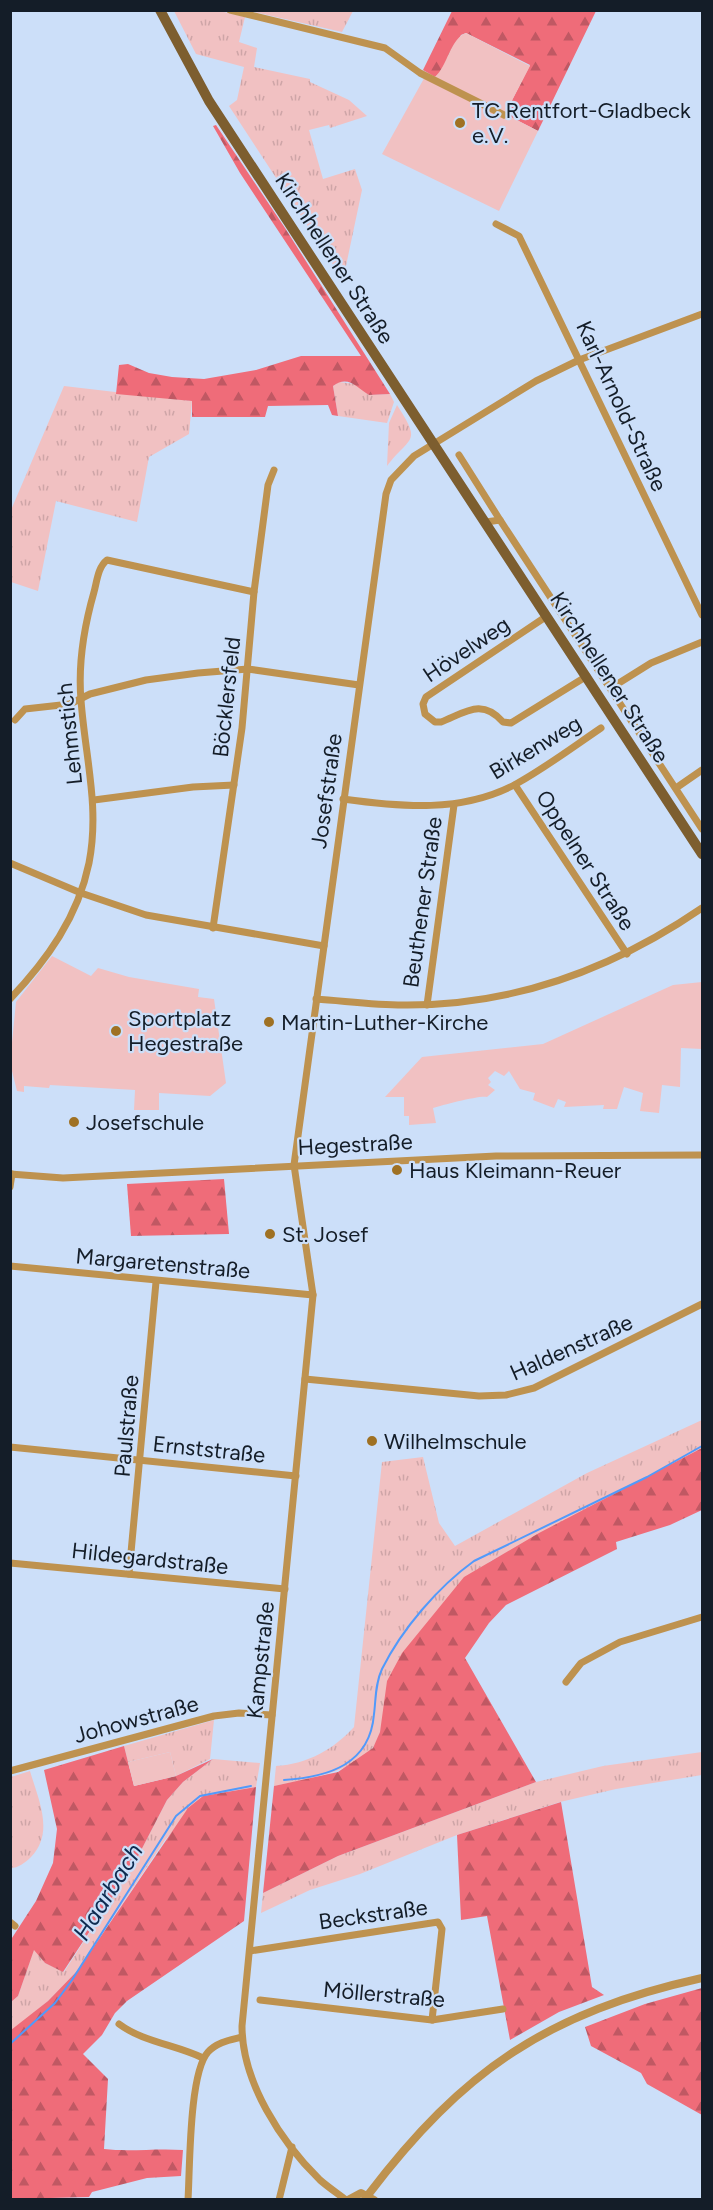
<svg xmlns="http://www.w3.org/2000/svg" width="713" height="2210" font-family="Figtree,sans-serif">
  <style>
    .grass { fill: url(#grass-tufts) }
    .forest { fill: url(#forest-firs) }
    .garden { fill: #f1c1c2 }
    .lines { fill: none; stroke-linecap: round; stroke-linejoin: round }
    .stream { stroke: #519afb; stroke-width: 2 }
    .minor { stroke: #be924f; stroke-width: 7 }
    .tertiary { stroke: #be924f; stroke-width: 8 }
    .primary { stroke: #7d5e2f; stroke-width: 10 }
    .poi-dot { fill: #9f7123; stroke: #ccdff9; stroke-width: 2 }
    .labels { text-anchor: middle; stroke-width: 4.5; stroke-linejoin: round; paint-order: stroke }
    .poi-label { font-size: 22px; fill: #141d28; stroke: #ccdff9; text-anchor: start }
    .street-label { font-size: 22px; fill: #141d28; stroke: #ccdff9 }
    .water-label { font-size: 24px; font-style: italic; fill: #0e2b50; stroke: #ccdff9 }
  </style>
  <defs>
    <pattern id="grass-tufts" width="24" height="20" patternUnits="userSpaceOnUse" patternTransform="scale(1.5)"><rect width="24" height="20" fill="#f1c1c2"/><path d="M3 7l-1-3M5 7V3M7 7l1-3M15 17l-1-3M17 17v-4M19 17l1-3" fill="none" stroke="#cea5a7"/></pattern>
    <pattern id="forest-firs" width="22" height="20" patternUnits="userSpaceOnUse" patternTransform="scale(1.5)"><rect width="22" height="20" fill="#ef6c79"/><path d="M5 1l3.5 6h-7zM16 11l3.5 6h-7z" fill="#c05863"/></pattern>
  </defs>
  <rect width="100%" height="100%" fill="#ccdff9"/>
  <g class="grass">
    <polygon points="174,11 220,11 245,17 239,42 257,48 254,67 310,79 310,82 349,100 367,116 330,128 329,125 309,130 323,179 355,169 362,190 343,280 229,106 237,100 244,67 196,54"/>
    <polygon points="250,11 353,11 342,32"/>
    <polygon points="339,382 355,384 369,395 390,394 394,402 387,423 338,416 333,386"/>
    <polygon points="64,386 192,401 189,434 149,457 137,522 56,501 38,591 11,582 11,510"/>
    <path d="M397,405C422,444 411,435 387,466L389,423Z"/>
    <path d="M702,1420V1448L489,1562L384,1714C382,1725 380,1736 374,1746C359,1771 302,1780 274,1786L276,1766C308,1764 334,1749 354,1727L382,1462L423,1457L439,1523L455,1546L587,1473Z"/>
    <polygon points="214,1720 210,1759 176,1776 170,1752 128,1762 124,1746"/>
    <polygon points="702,1752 702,1775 616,1789 560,1802 457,1835 360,1874 310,1890 261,1913 263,1893 338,1856 536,1782 603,1766"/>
    <polygon points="213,1759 260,1763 256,1787 203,1796 165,1840 78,1970 48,2001 11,2031 11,2002 18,1996 34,1949 45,1963 64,1972 134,1864 167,1800 183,1782"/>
    <path d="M30,1771C38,1799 55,1832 31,1857C25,1863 18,1868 11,1868V1777Z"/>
  </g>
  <g class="forest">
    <polygon points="452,11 596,11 538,131 505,114 530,65 466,33 461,35 440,73 435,77 423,70"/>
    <path d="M216,125L285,228L390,394L369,395C356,387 348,375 333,386L338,416L332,415L328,405L268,406L265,417H192V401L116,394L119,365L128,364L149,373L172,377L204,379L256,370L301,356H361L240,173L213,126Z"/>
    <polygon points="224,1179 229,1234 131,1236 127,1184"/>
    <polygon points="702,1448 702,1510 670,1525 616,1542 617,1549 506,1605 489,1623 465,1658 536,1782 338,1856 263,1893 274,1786 338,1772 373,1748 380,1732 387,1681 402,1653 464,1577 539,1533"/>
    <polygon points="124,1746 134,1786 176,1776 213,1759 183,1782 167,1800 134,1864 63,1972 45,1963 34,1950 18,1996 11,2002 10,1941 36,1901 53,1863 57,1829 44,1770"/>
    <path d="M256,1787L244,1921L127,2001L115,2013L102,2035L83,2054L108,2079L104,2149C130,2152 156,2148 183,2150L181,2176L147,2178L92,2192L89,2197L11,2199V2030L48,2001L78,1970L188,1808L203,1796Z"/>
    <polygon points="561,1802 592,1987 604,1995 559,2012 510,2040 487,1916 461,1920 457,1835"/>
    <polygon points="702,1988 702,2115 647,2084 641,2073 591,2046 585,2027 645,2004"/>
  </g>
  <g class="garden">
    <path d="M466,33L530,66L505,114L538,131L499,211L382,154L427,73L435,77C448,65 450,39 466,33Z"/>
    <polygon points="52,956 91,976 98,968 129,977 199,989 198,997 214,999 226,1083 210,1096 159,1093 159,1110 134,1110 135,1090 50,1085 49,1088 24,1086 24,1092 17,1091 10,1063 16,1002"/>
    <path d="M702,982V1049L681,1048L680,1087L662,1085L659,1113L640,1111L643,1093L624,1087L617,1109H603L604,1105L564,1107L566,1102L558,1099L554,1108L533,1100L535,1093L520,1089L509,1071L504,1076L495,1071L488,1078L491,1082L488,1085L495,1090L487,1097C480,1095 443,1105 433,1108L436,1123L409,1125V1116H404V1097H385L422,1057L543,1044L673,985Z"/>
    <polygon points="170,1752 176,1776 134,1786 128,1762"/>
  </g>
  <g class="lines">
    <g class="stream">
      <path d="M284,1780C328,1777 370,1765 374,1714C376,1699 375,1684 382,1669C402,1629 438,1587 474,1561L647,1477L702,1446"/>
      <polyline points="10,2044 55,2003 72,1980 176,1816 200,1796 251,1786"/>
    </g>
    <g class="minor">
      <polyline points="230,10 385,48 420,73 504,115"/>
      <polyline points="496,224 519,236 702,615"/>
      <polyline points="459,455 500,520"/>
      <polyline points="486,522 500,520 702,829"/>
      <path d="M547,616L426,697L423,704L425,714L435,722H441C466,712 482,698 503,722L511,723L587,676"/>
      <polyline points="611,688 651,663 702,642"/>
      <polyline points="15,720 25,709 70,704 90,694 146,680 198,673 248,669 359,685"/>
      <polyline points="515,785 627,954"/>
      <polyline points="676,788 702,770"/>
      <path d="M343,799C401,807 462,813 516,784C545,768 573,747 601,728"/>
      <polyline points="94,800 193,787 234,785"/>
      <polyline points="10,863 81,893 146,915 324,946"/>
      <polyline points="213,928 242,728 254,592 268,485 274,470"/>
      <path d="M10,999C47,960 78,917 89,863C100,807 85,756 81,700C78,665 84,627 94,592C97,581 98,567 107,560L254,592"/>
      <path d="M316,999C345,1001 374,1005 403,1005C512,1006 613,969 702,908"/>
      <polyline points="427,1005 454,805"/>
      <polyline points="10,1174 63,1178 496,1156 702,1155"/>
      <polyline points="10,1187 12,1174"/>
      <polyline points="10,1266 313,1295"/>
      <polyline points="305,1379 479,1396 506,1395 534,1388 702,1304"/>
      <polyline points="10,1447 296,1476"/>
      <polyline points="10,1563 285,1589"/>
      <polyline points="129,1574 156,1282"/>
      <polyline points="566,1682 581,1663 620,1642 702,1617"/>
      <polyline points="10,1771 214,1716 239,1713 272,1715"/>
      <polyline points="10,1922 15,1926"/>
      <polyline points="250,1951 438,1922 442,1929 432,2020"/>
      <polyline points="260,2000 432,2020 503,2009"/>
      <path d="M119,2024C143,2042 177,2045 203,2058"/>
      <path d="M188,2200C190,2168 189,2073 208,2052C217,2042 230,2040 242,2037"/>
      <polyline points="279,2200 292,2147"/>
      <path d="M346,2200C337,2193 328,2187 320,2180C281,2142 242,2082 242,2026L313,1295L294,1165L386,494L391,480L414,456L536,381L579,360L702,314"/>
    </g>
    <g class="tertiary">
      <path d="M368,2195C463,2070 548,2012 702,1978"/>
      <polyline points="348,2200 361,2193 374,2200"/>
    </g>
    <polyline class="primary" points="160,10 209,101 702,854"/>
  </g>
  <g class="poi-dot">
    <circle cx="460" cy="123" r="6"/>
    <circle cx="269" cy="1022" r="6"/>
    <circle cx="116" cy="1031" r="6"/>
    <circle cx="74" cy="1122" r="6"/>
    <circle cx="397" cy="1170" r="6"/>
    <circle cx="270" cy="1234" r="6"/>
    <circle cx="372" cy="1441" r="6"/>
  </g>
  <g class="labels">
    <g class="poi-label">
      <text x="472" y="118">TC Rentfort-Gladbeck<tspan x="472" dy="25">e.V.</tspan></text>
      <text x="128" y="1026">Sportplatz<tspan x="128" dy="25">Hegestraße</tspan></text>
      <text x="281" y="1030">Martin-Luther-Kirche</text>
      <text x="86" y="1130">Josefschule</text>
      <text x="409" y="1178">Haus Kleimann-Reuer</text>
      <text x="282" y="1242">St. Josef</text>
      <text x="384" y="1449">Wilhelmschule</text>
    </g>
    <g class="street-label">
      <text transform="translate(335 258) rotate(57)" y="8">Kirchhellener Straße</text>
      <text transform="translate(622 406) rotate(65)" y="8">Karl-Arnold-Straße</text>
      <text transform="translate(466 649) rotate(-34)" y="8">Hövelweg</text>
      <text transform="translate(610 677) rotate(57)" y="8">Kirchhellener Straße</text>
      <text transform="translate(226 697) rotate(-84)" y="8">Böcklersfeld</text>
      <text transform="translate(69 734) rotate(-96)" y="8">Lehmstich</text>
      <text transform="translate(535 747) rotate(-31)" y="8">Birkenweg</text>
      <text transform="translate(326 791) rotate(-82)" y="8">Josefstraße</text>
      <text transform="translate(586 860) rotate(57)" y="8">Oppelner Straße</text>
      <text transform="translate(422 902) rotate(-82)" y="8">Beuthener Straße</text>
      <text transform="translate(355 1144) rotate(-3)" y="8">Hegestraße</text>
      <text transform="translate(163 1263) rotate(5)" y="8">Margaretenstraße</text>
      <text transform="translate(571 1347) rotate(-24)" y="8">Haldenstraße</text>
      <text transform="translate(126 1426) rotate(-85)" y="8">Paulstraße</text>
      <text transform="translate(209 1449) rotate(6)" y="8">Ernststraße</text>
      <text transform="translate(150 1558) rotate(6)" y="8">Hildegardstraße</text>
      <text transform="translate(260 1660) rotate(-84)" y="8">Kampstraße</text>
      <text transform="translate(136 1719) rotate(-15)" y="8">Johowstraße</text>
      <text transform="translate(373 1914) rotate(-8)" y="8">Beckstraße</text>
      <text transform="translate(384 1994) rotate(5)" y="8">Möllerstraße</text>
    </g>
    <g class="water-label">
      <text transform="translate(108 1892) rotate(-58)" y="8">Haarbach</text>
    </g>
  </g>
  <rect width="713" height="2210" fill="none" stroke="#141d28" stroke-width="24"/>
</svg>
